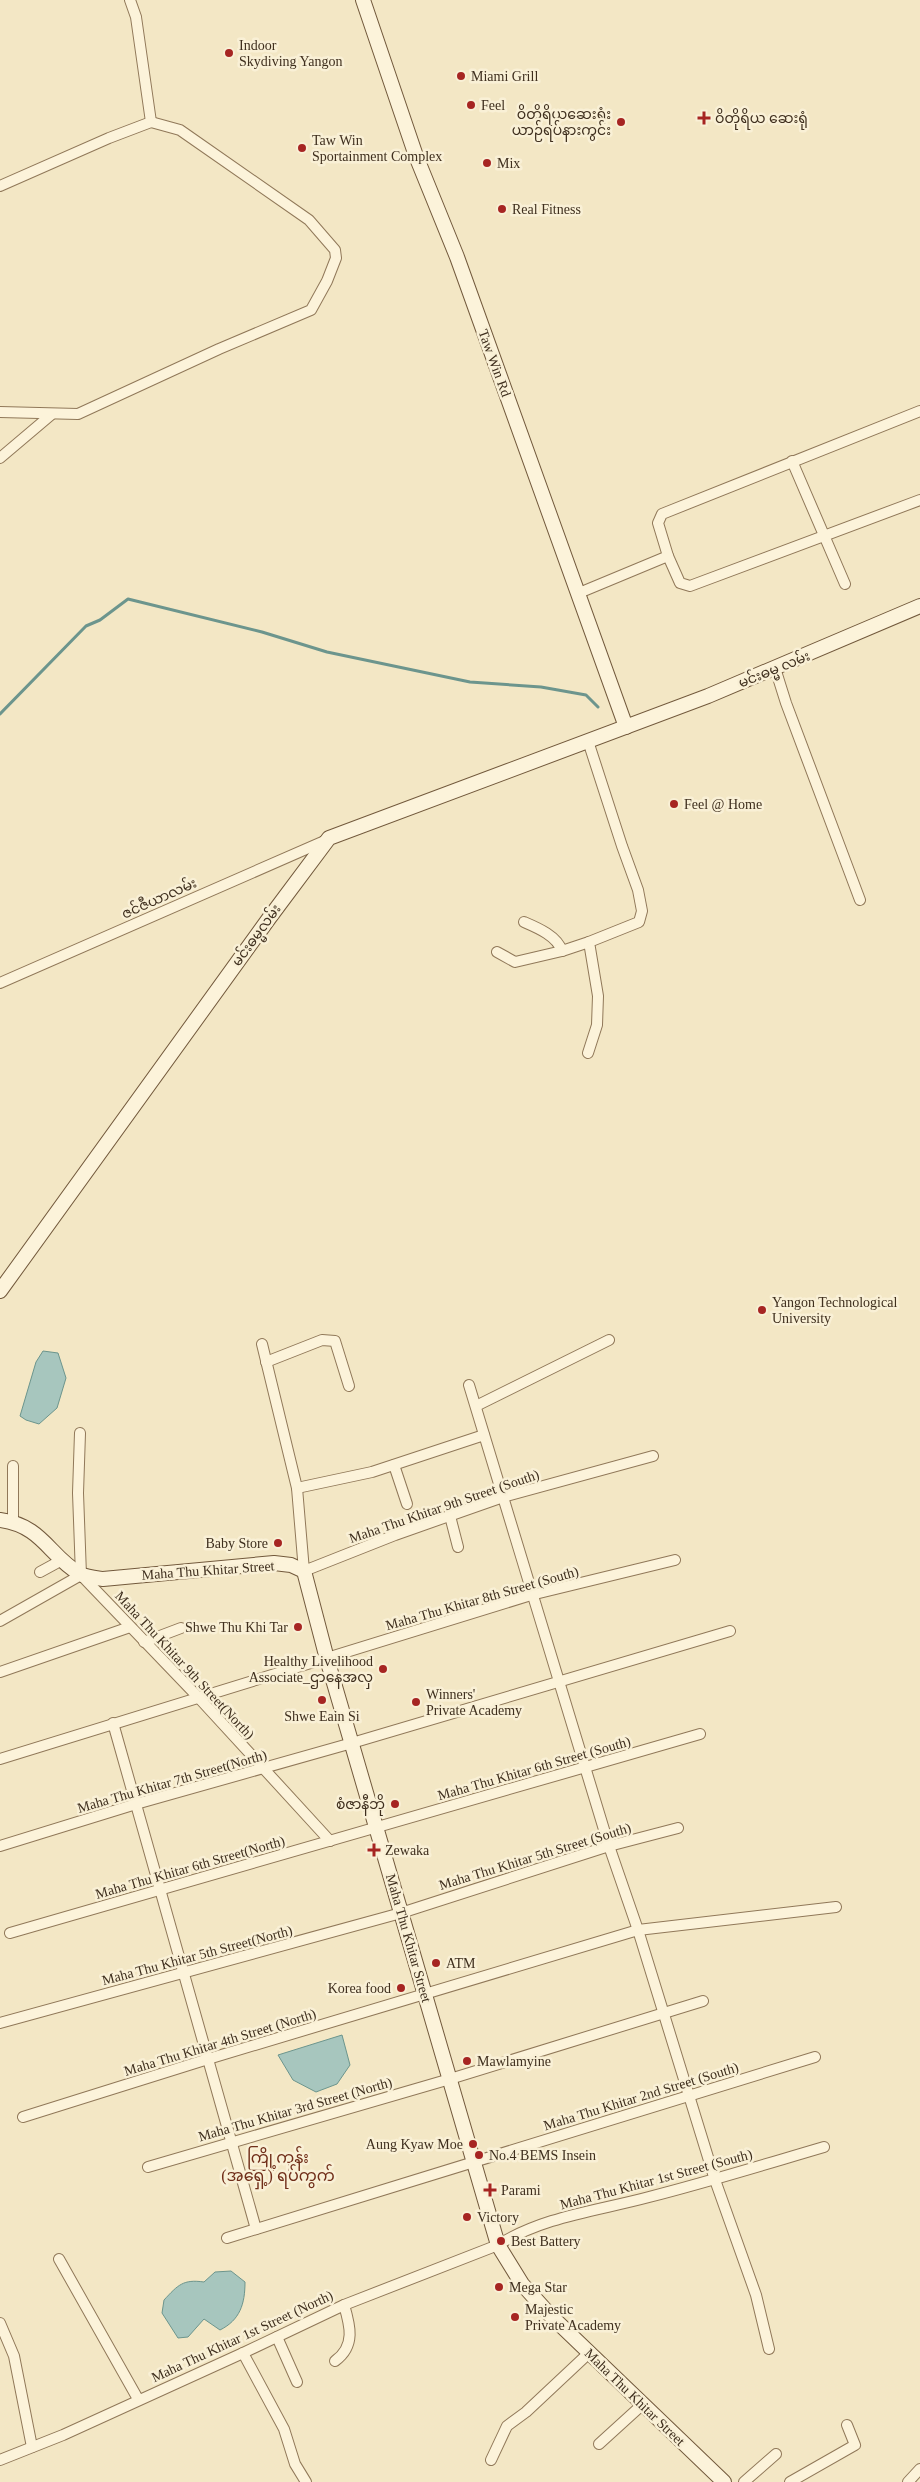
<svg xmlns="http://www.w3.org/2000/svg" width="920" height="2482" font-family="'Times New Roman','Noto Sans Myanmar',serif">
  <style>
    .water { fill: #a7c6be; stroke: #6c958d }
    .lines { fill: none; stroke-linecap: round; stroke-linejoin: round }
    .stream { stroke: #6c958d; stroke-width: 3 }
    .street-casing { stroke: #907859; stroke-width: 12 }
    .secondary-casing { stroke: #72593c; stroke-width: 16 }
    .street { stroke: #fcf3da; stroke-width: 10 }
    .secondary { stroke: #fcf3da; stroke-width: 14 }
    .poi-dot { fill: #a62522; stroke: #f9f0d6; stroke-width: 2 }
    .labels { text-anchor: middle; stroke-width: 5; stroke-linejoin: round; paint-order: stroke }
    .poi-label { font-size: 14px; fill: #3f2f1e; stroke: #f9f0d6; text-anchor: start }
    .street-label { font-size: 14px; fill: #3f2f1e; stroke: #f9f0d6 }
    .quarter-label { font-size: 16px; fill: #702e19; stroke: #f9f0d6 }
  </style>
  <rect width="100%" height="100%" fill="#f3e7c5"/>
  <g class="water">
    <polygon points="43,1351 58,1353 66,1378 57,1408 39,1424 26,1420 20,1416 36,1362"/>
    <polygon points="342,2035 350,2065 337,2084 316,2092 293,2080 278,2055"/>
    <path d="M231,2271L245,2282C245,2304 240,2320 220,2330L204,2319L188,2337L178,2338L162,2313L164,2300C178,2285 183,2279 204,2282L215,2272Z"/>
  </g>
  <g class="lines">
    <polyline class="stream" points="0,714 86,626 100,620 128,599 262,632 327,652 470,682 541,687 586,695 598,707"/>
    <g class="street-casing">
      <g id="street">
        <polyline points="0,186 109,138 151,122 136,17 130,0"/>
        <polyline points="0,412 78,414 219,349 311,310 327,281 336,258 335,250 309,220 180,130 151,122"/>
        <polyline points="0,458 52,414"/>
        <polyline points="792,461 845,584"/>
        <polyline points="668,556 658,523 662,514 920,411"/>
        <polyline points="579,593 668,556 680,583 690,586 920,500"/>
        <polyline points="775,668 786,703 860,900"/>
        <path d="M524,922C538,928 557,936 562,951L589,942"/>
        <polyline points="497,952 515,962 562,951"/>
        <polyline points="0,983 329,839"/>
        <polyline points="588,1053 597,1025 598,996 589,942 639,922 642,911 638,890 622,846 588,741"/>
        <polyline points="262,1344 297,1488 304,1571 395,1535 503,1497 653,1456"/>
        <polyline points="266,1362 322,1340 335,1341 349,1386"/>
        <polyline points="469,1385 609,1846 638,1930 715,2180 756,2295 769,2349"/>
        <polyline points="476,1406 609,1340"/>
        <polyline points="80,1433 78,1493 81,1575"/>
        <polyline points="394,1465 407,1504"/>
        <polyline points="13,1466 13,1522"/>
        <polyline points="297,1488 372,1472 484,1435"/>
        <polyline points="450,1516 458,1547"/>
        <polyline points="40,1572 62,1560"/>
        <polyline points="81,1575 199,1698 330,1841"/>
        <polyline points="0,1621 81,1575"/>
        <polyline points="144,1642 181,1628"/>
        <polyline points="0,1672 130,1627"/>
        <polyline points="113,1723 256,2229"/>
        <polyline points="0,1759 531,1595 675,1560"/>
        <polyline points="0,1846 136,1804 352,1743 730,1631"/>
        <polyline points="10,1933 700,1734"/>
        <polyline points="0,2023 401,1913 609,1846 678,1828"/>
        <polyline points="23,2117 208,2059 638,1930 836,1907"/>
        <polyline points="148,2167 450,2079 703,2001"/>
        <polyline points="227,2238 815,2057"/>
        <polyline points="59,2259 138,2399"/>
        <polyline points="0,2323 14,2356 32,2447"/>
        <polyline points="277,2337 297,2382"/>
        <polyline points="243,2353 284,2429 295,2464 306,2482"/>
        <path d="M335,2361C356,2346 350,2325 344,2305"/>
        <polyline points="599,2444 643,2404"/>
        <path d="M0,2460L63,2435L243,2353L344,2305L498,2245C545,2216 597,2211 649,2197C708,2182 766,2164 824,2147"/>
        <polyline points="491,2460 507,2426 526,2412 590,2352"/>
        <polyline points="744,2482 776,2454"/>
        <polyline points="790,2482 855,2445 847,2425"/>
        <polyline points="908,2482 920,2469"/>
      </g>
    </g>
    <g class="secondary-casing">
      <g id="secondary">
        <polyline points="363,0 416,156 457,257 626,727"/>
        <polyline points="0,1291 270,917 329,838 708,696 920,606"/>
        <path d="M0,1520C43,1526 48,1555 80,1574C86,1577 96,1578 103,1579L274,1563L291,1565L304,1571L327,1659L498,2245L522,2284L550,2315L724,2482"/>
      </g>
    </g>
    <use href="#street" class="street"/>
    <use href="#secondary" class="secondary"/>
  </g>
  <g class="poi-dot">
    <circle cx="229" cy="53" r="5"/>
    <circle cx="461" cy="76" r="5"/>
    <circle cx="471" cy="105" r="5"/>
    <path d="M701.5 110.5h5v5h5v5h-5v5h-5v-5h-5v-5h5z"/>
    <circle cx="621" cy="122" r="5"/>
    <circle cx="302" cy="148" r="5"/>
    <circle cx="487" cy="163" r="5"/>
    <circle cx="502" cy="209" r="5"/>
    <circle cx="674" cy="804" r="5"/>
    <circle cx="762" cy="1310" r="5"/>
    <circle cx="278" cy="1543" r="5"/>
    <circle cx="298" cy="1627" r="5"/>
    <circle cx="383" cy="1669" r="5"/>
    <circle cx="322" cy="1700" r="5"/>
    <circle cx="416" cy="1702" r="5"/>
    <circle cx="395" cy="1804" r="5"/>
    <path d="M371.5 1842.5h5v5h5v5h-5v5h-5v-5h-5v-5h5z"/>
    <circle cx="436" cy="1963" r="5"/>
    <circle cx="401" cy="1988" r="5"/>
    <circle cx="467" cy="2061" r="5"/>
    <circle cx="473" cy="2144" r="5"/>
    <circle cx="479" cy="2155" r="5"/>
    <path d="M487.5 2182.5h5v5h5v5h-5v5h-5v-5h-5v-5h5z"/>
    <circle cx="467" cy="2217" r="5"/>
    <circle cx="501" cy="2241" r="5"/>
    <circle cx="499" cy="2287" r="5"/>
    <circle cx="515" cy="2317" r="5"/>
  </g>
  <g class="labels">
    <g class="poi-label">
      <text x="239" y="50">Indoor<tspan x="239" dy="16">Skydiving Yangon</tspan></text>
      <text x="471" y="81">Miami Grill</text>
      <text x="481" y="110">Feel</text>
      <text x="611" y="119" text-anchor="end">ဝိတိုရိယဆေးရုံး<tspan x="611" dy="16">ယာဉ်ရပ်နားကွင်း</tspan></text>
      <text x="715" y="123">ဝိတိုရိယ ဆေးရုံ</text>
      <text x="312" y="145">Taw Win<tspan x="312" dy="16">Sportainment Complex</tspan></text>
      <text x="497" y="168">Mix</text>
      <text x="512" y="214">Real Fitness</text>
      <text x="684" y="809">Feel @ Home</text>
      <text x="772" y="1307">Yangon Technological<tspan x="772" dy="16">University</tspan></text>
      <text x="268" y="1548" text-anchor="end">Baby Store</text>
      <text x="288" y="1632" text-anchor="end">Shwe Thu Khi Tar</text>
      <text x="373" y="1666" text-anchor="end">Healthy Livelihood<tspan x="373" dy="16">Associate_ဌာနေအလှ</tspan></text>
      <text x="426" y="1699">Winners'<tspan x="426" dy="16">Private Academy</tspan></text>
      <text x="322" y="1721" text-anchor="middle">Shwe Eain Si</text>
      <text x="385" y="1809" text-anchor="end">စံဇာနီဘို</text>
      <text x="385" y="1855">Zewaka</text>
      <text x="446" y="1968">ATM</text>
      <text x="391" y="1993" text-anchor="end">Korea food</text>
      <text x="477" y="2066">Mawlamyine</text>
      <text x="463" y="2149" text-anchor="end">Aung Kyaw Moe</text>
      <text x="489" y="2160">No.4 BEMS Insein</text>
      <text x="501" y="2195">Parami</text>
      <text x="477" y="2222">Victory</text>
      <text x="511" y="2246">Best Battery</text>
      <text x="509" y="2292">Mega Star</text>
      <text x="525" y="2314">Majestic<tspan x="525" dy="16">Private Academy</tspan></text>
    </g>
    <g class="street-label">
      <text transform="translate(495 363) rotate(70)" y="5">Taw Win Rd</text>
      <text transform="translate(774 669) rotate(-22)" y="5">မင်းဓမ္မ လမ်း</text>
      <text transform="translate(159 898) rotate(-24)" y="5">ဇင်ဇီယာလမ်း</text>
      <text transform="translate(256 935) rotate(-54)" y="5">မင်းဓမ္မလမ်း</text>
      <text transform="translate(444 1506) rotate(-19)" y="5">Maha Thu Khitar 9th Street (South)</text>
      <text transform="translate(208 1570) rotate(-4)" y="5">Maha Thu Khitar Street</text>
      <text transform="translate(482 1598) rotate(-16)" y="5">Maha Thu Khitar 8th Street (South)</text>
      <text transform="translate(185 1665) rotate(47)" y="5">Maha Thu Khitar 9th Street(North)</text>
      <text transform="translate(534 1768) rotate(-16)" y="5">Maha Thu Khitar 6th Street (South)</text>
      <text transform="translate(172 1781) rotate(-16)" y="5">Maha Thu Khitar 7th Street(North)</text>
      <text transform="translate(535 1856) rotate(-17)" y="5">Maha Thu Khitar 5th Street (South)</text>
      <text transform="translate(190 1867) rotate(-16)" y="5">Maha Thu Khitar 6th Street(North)</text>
      <text transform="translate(409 1938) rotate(74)" y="5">Maha Thu Khitar Street</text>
      <text transform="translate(197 1955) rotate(-15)" y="5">Maha Thu Khitar 5th Street(North)</text>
      <text transform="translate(220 2042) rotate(-17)" y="5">Maha Thu Khitar 4th Street (North)</text>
      <text transform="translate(641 2096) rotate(-17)" y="5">Maha Thu Khitar 2nd Street (South)</text>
      <text transform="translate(295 2109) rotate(-16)" y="5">Maha Thu Khitar 3rd Street (North)</text>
      <text transform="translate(656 2179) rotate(-15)" y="5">Maha Thu Khitar 1st Street (South)</text>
      <text transform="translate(242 2336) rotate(-25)" y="5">Maha Thu Khitar 1st Street (North)</text>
      <text transform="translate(635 2397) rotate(44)" y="5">Maha Thu Khitar Street</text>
    </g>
    <g class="quarter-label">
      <text x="278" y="2163">ကြို့ကုန်း<tspan x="278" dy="18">(အရှေ့) ရပ်ကွက်</tspan></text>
    </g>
  </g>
</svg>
